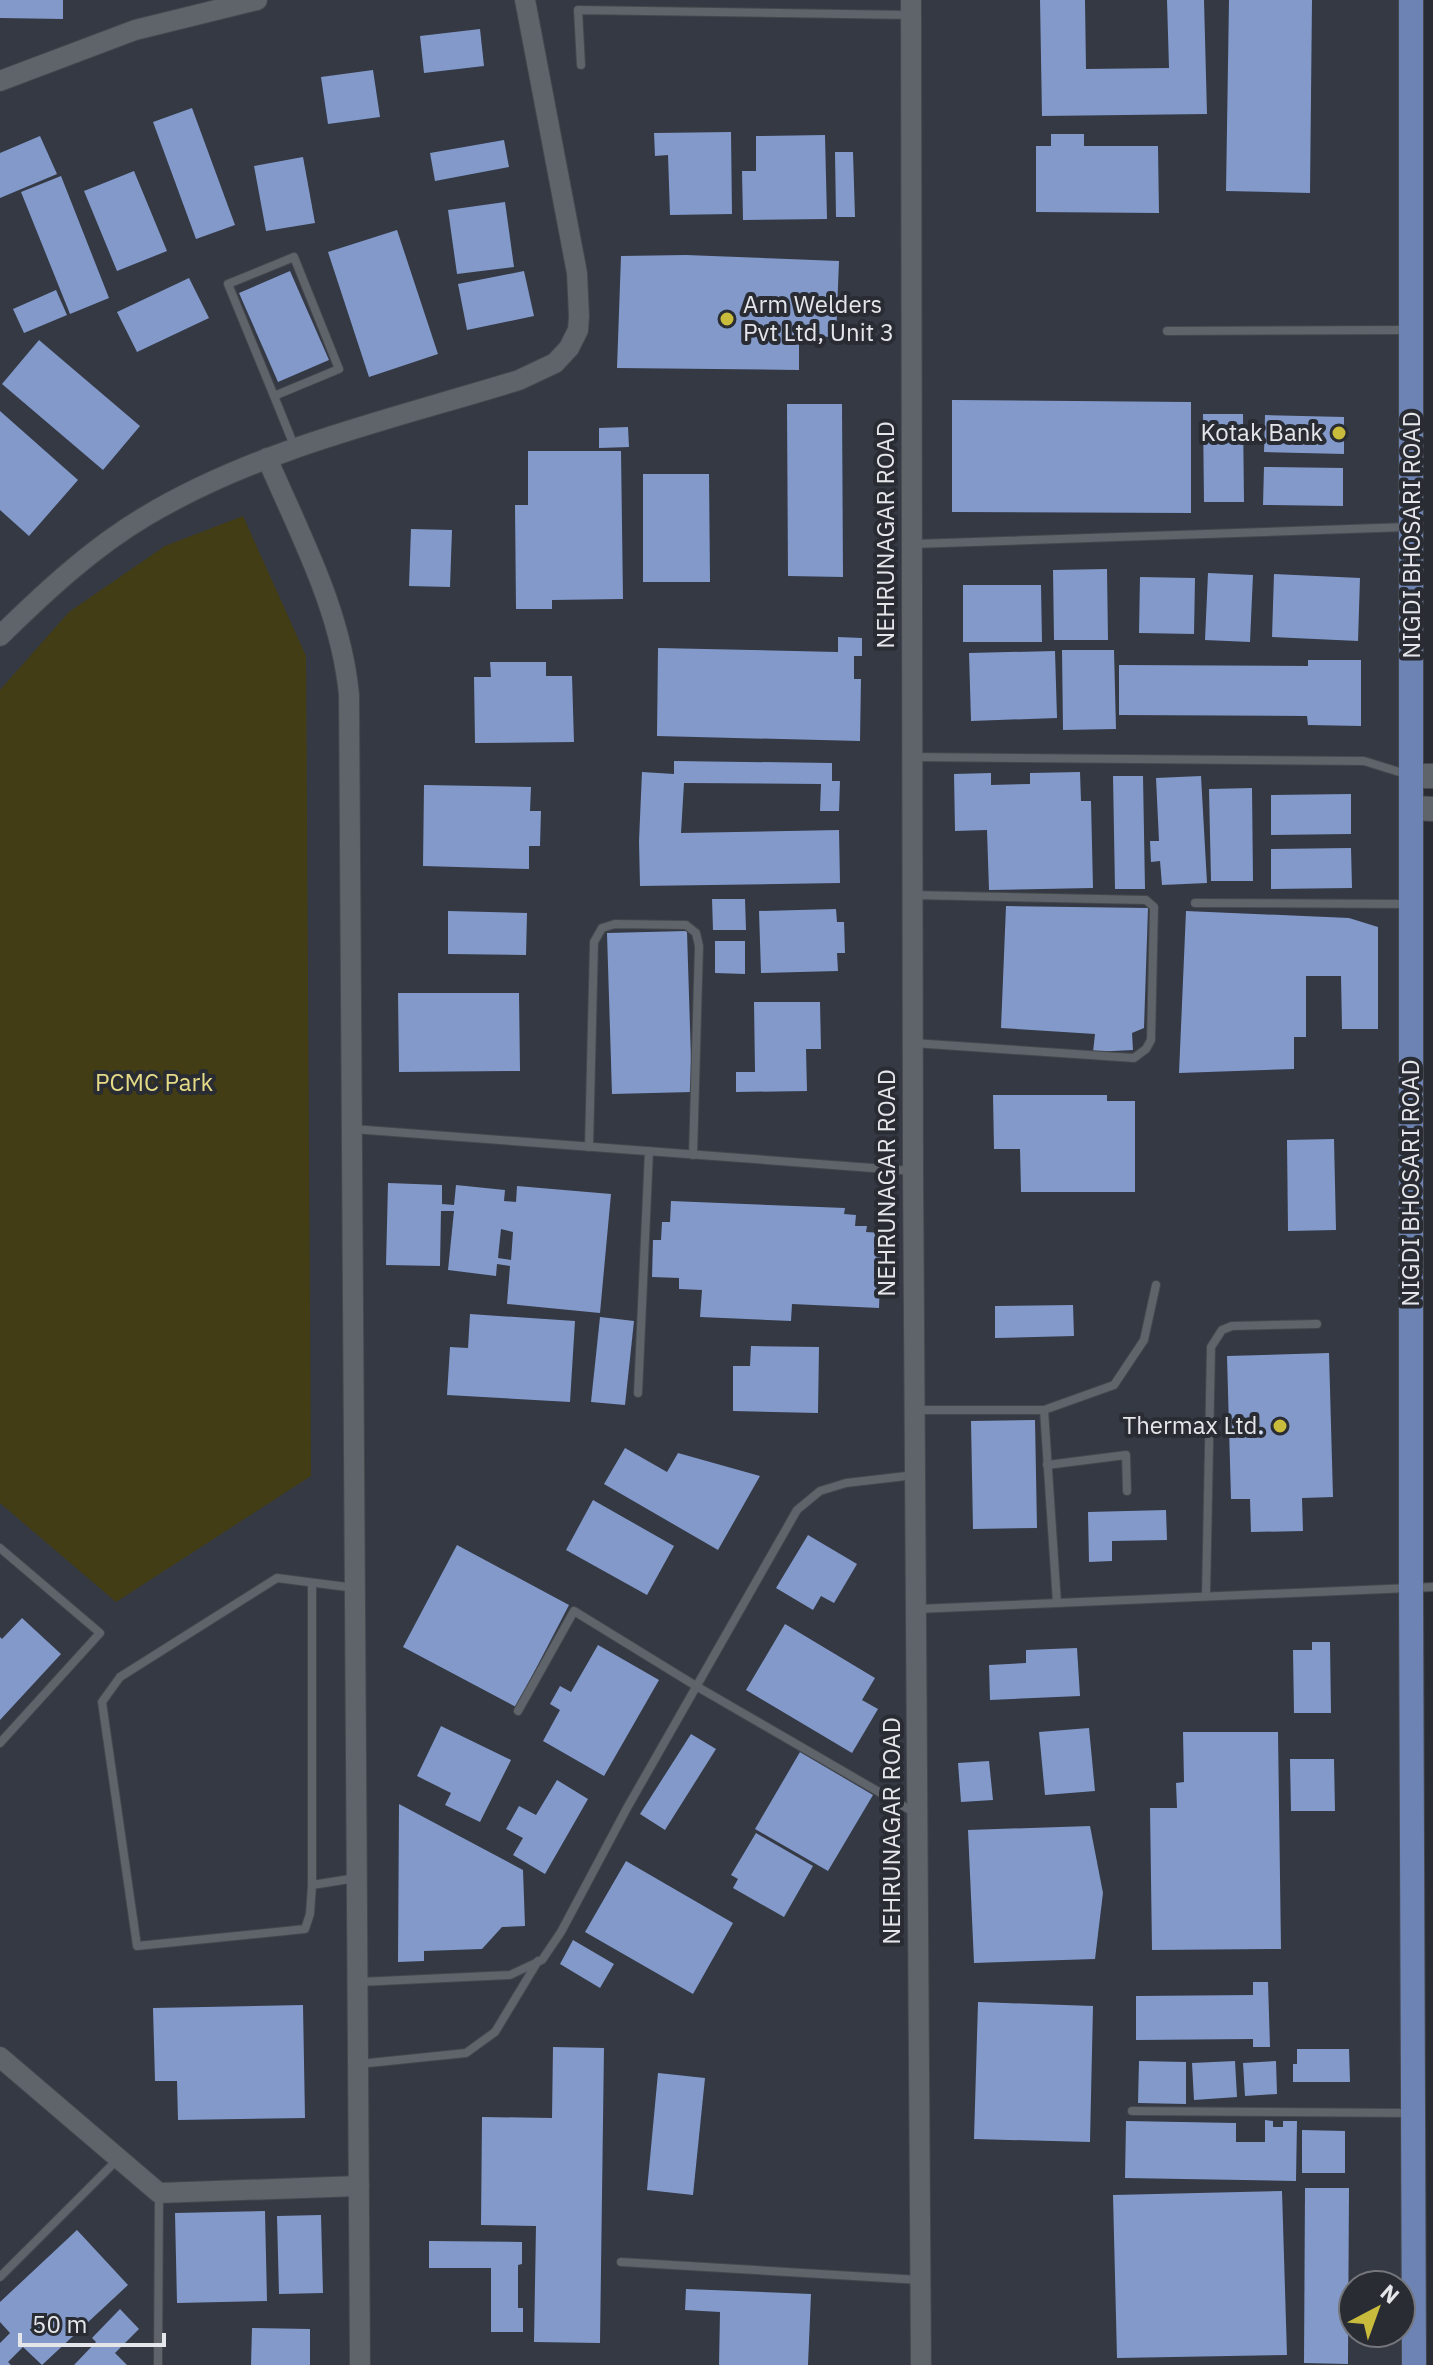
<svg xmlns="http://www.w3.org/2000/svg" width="1433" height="2365" font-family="'IBM Plex Sans',sans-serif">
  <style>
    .built { fill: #343944; fill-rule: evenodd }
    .green { fill: #423d14 }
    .building { fill: #8299ca; fill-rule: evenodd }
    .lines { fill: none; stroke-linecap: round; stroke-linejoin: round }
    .service-casing { stroke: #44474c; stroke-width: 10 }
    .tertiary-casing { stroke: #44474c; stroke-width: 22 }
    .secondary-casing { stroke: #44474c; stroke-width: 26 }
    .primary-casing { stroke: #44474c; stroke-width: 26 }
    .service { stroke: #5f636a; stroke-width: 8 }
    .tertiary { stroke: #5f636a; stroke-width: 20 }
    .secondary { stroke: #5f636a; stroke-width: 24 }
    .primary { stroke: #6c83b4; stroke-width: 24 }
    .poi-dot { fill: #c9bb3b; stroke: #292c33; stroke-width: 3 }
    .labels { text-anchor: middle; stroke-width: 8; stroke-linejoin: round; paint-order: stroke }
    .poi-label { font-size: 24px; fill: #e4e6ea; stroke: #292c33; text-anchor: end }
    .street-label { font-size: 24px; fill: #e4e6ea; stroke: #292c33 }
    .park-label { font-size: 24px; fill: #e5db86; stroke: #292c33 }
  </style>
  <rect width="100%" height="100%" fill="#292c33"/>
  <path class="built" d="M0,0H1405L1406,2365H0ZM1353,2285H1401V2333H1353Z"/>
  <polygon class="green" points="243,516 306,656 311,1476 116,1602 0,1503 0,690 69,612 165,546"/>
  <g class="building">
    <polygon points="0,0 63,0 63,19 0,18"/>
    <polygon points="1040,0 1085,0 1086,69 1169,68 1167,0 1204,0 1207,114 1042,116"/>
    <polygon points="1229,0 1312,0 1310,193 1226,191"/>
    <polygon points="480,29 484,66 424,73 420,36"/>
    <polygon points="373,70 380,117 328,124 321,77"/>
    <polygon points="192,108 235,225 196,239 153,122"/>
    <polygon points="731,132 732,214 670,215 668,155 655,156 654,133"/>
    <polygon points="1051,134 1084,134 1084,146 1158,146 1159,213 1036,212 1036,146 1051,146"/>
    <polygon points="825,135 827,219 743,220 742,171 756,171 756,136"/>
    <polygon points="40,136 57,174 0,198 0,153"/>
    <polygon points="504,140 509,167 435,181 430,153"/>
    <polygon points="835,152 853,152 855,217 836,217"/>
    <polygon points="303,157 315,223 266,231 254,166"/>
    <polygon points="134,171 167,251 117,271 84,191"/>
    <polygon points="61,176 109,298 70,314 21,192"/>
    <polygon points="505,202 514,267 457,274 448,210"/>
    <polygon points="397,230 438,354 369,377 328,252"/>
    <polygon points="686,255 839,261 836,337 799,336 799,370 617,368 621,256"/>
    <polygon points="290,271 329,360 278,382 239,293"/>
    <polygon points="524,271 534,316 467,330 458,284"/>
    <polygon points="189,278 209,318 137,352 117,312"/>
    <polygon points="56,290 67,315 24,333 13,309"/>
    <polygon points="39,340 140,426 103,470 2,384"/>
    <polygon points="952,400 1191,402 1191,513 952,512"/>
    <polygon points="787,404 842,404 843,577 788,576"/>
    <polygon points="0,411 78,480 29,536 0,510"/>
    <polygon points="1203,414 1243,414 1244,502 1204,502"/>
    <polygon points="1265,415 1344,417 1344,454 1264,452"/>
    <polygon points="628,427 629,447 599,448 599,428"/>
    <polygon points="528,451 621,451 623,599 552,600 552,609 516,609 515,505 528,505"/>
    <polygon points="1264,467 1343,468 1343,506 1263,505"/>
    <polygon points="643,474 709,474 710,582 643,582"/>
    <polygon points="411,529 452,530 450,587 409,586"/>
    <polygon points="1107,569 1108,640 1054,640 1053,570"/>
    <polygon points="1208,573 1253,575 1250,642 1205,640"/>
    <polygon points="1274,574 1360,578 1358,641 1272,637"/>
    <polygon points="1140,577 1195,578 1194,634 1139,633"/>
    <polygon points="963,585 1041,585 1042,642 963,642"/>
    <polygon points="838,637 862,638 862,656 854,656 854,679 861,679 860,741 657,736 658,648 838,652"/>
    <polygon points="1062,650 1114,650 1116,729 1063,730"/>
    <polygon points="1055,651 1057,718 971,721 969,653"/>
    <polygon points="1308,660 1361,660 1361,726 1308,725 1307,716 1119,715 1119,665 1308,666"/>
    <polygon points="490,662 546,662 546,676 572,676 574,742 475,743 474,677 491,677"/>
    <polygon points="674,761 832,763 832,781 840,781 839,811 820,811 821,784 684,783 681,833 839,830 840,883 640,886 639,841 642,772 674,774"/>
    <polygon points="1080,772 1081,801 1091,801 1093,888 989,890 987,830 955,831 954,774 991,773 991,785 1030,784 1030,773"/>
    <polygon points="1113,776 1143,776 1145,889 1115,889"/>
    <polygon points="1201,776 1207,883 1162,885 1160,861 1151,862 1150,841 1159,841 1156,778"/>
    <polygon points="424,785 531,787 530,811 541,811 540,846 529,846 529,869 423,866"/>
    <polygon points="1252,788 1253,881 1211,881 1209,789"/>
    <polygon points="1351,794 1351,834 1271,835 1271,795"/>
    <polygon points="1351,848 1352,888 1271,889 1271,849"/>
    <polygon points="712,899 745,899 746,930 713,930"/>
    <polygon points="1006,906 1148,908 1144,1028 1132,1033 1133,1050 1093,1052 1095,1034 1001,1028"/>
    <polygon points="836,909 837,922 844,922 845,953 837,953 838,971 761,973 759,911"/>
    <polygon points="448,911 527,913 526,955 448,954"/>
    <polygon points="1186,911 1349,918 1378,927 1378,1029 1342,1029 1341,976 1306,976 1306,1037 1294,1037 1294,1069 1179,1073"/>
    <polygon points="687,931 692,1092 612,1094 607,933"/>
    <polygon points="715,941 745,941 745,974 715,973"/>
    <polygon points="398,993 519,993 520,1071 399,1072"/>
    <polygon points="754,1002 820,1002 821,1049 806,1049 807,1091 736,1092 736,1072 755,1072"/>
    <polygon points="993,1095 1107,1095 1107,1101 1135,1101 1135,1192 1021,1192 1020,1149 994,1149"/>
    <polygon points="1334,1139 1336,1230 1288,1231 1287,1140"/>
    <path d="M388,1183L442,1185V1204L454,1205L456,1185L505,1190L504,1201L516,1202L517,1186L611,1194L600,1313L507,1304L510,1266L497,1264L496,1276L448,1270L454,1211H441L440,1266L386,1265ZM501,1229L513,1232L511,1260L498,1258Z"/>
    <polygon points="671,1201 845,1208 844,1214 856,1215 855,1226 867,1226 866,1232 882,1233 879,1308 792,1304 791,1321 700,1317 702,1290 679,1289 679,1278 652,1277 653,1240 661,1240 662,1222 670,1222"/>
    <polygon points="1073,1305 1074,1336 995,1338 995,1306"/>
    <polygon points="470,1314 575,1321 570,1402 447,1395 450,1347 468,1348"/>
    <polygon points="600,1317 634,1321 625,1405 591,1402"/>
    <polygon points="751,1346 819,1347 818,1413 733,1411 733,1366 750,1366"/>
    <polygon points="1329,1353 1333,1497 1302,1498 1303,1531 1251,1532 1250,1499 1231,1499 1227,1356"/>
    <polygon points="1035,1420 1037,1528 973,1529 971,1421"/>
    <polygon points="625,1448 667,1472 678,1453 760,1476 718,1550 604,1484"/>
    <polygon points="593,1500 674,1546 647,1595 566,1550"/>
    <polygon points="1166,1510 1167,1540 1112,1541 1112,1561 1089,1562 1088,1512"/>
    <polygon points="808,1535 857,1564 834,1603 821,1596 813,1610 776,1588"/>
    <polygon points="457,1545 569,1605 516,1707 403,1647"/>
    <polygon points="22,1618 61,1654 0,1720 0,1637 2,1639"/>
    <polygon points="785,1624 875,1678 862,1700 878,1709 852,1753 746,1690"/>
    <polygon points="1312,1642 1330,1642 1331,1713 1294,1713 1293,1650 1312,1650"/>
    <polygon points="598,1645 659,1680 604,1776 543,1741 560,1710 550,1704 560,1686 571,1692"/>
    <polygon points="1077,1648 1080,1696 990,1700 989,1665 1026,1663 1026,1650"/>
    <polygon points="441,1726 511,1760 480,1822 445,1805 451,1793 417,1776"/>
    <polygon points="1089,1728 1095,1791 1045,1795 1039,1732"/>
    <polygon points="1183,1732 1278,1732 1281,1949 1152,1950 1150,1808 1177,1808 1176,1783 1184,1782"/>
    <polygon points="691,1734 716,1749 665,1830 640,1814"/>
    <polygon points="800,1752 873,1795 828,1871 755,1829"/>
    <polygon points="1290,1759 1334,1759 1335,1811 1291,1811"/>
    <polygon points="989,1761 993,1800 961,1802 958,1763"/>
    <polygon points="557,1780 588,1799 545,1874 513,1855 523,1838 506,1829 519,1806 536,1815"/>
    <polygon points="399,1804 523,1870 525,1926 502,1927 482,1949 424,1951 424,1961 398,1962"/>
    <polygon points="1090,1826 1103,1893 1095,1959 974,1963 968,1830"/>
    <polygon points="756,1833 813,1866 784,1917 733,1888 738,1879 731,1875"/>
    <polygon points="626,1861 733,1923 693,1994 585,1932"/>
    <polygon points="573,1940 614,1964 600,1988 560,1964"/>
    <polygon points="1253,1982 1268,1982 1270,2047 1253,2047 1253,2039 1136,2040 1136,1996 1253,1995"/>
    <polygon points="978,2002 1093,2006 1090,2142 974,2139"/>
    <polygon points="303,2005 305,2118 178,2120 177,2081 155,2081 153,2008"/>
    <polygon points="553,2047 604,2048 600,2343 534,2342 536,2226 481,2225 482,2117 552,2118"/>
    <polygon points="1297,2049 1349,2049 1350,2082 1293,2082 1293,2064 1297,2064"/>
    <polygon points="1139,2061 1186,2062 1186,2104 1138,2103"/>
    <polygon points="1235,2061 1237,2097 1194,2100 1192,2063"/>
    <polygon points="1276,2061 1277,2094 1245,2096 1243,2063"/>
    <polygon points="658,2073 705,2078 693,2195 647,2190"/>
    <polygon points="1265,2120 1273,2121 1273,2127 1283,2127 1283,2121 1297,2121 1296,2181 1125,2178 1126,2121 1236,2123 1236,2142 1265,2142"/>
    <polygon points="1302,2130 1345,2131 1345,2173 1302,2173"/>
    <polygon points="1305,2188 1349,2188 1348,2364 1304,2363"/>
    <polygon points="1282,2191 1287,2355 1117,2358 1113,2195"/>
    <polygon points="265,2211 267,2301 177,2303 175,2213"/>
    <polygon points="321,2215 323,2293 279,2294 277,2216"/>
    <polygon points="77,2230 128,2285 42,2365 23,2347 8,2362 11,2365 0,2365 0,2343 10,2333 0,2322 0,2302"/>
    <polygon points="429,2241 522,2242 522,2264 518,2265 518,2308 523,2308 523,2332 491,2332 491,2268 429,2268"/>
    <polygon points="686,2289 811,2294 808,2365 719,2365 720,2312 685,2310"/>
    <polygon points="120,2309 139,2329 115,2353 127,2365 74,2365 96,2342 92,2338"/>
    <polygon points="252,2328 310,2329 310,2365 251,2365"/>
  </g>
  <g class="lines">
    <g class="service-casing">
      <g id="service">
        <polyline points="581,65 578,10 910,15"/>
        <polyline points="1167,331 1406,330"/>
        <polyline points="274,396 339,369 294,257 228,284 274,396 295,448"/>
        <polyline points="913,544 1407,527"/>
        <polyline points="913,757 1364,761 1409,775"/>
        <polyline points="913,895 1146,900 1154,907 1151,1040 1146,1049 1134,1058 913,1043"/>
        <polyline points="1195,903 1407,904"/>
        <polyline points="353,1129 913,1171"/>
        <polyline points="589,1147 594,942 602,928 615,924 686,925 696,933 699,946 693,1155"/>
        <polyline points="638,1393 649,1151"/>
        <polyline points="916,1410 1044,1410 1114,1385 1144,1340 1156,1285"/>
        <polyline points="1044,1410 1057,1603"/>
        <polyline points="1047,1465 1126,1455 1127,1491"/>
        <polyline points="0,1548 100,1633 0,1743"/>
        <polyline points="355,1588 277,1578 120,1677 102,1702 137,1946 305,1929 310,1914 312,1885 356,1878"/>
        <polyline points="1206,1596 1211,1347 1222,1330 1232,1326 1317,1324"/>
        <polyline points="917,1609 1433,1587"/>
        <polyline points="518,1711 574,1611 696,1686 917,1814"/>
        <polyline points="312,1885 312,1583"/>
        <polyline points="359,1982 510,1975 542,1960 561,1932 627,1808 797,1510 820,1491 846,1483 915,1475"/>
        <polyline points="359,2064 466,2053 495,2032 538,1961"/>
        <polyline points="1132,2111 1408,2113"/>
        <polyline points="621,2262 920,2280"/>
        <polyline points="0,2277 118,2159"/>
        <polyline points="158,2365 159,2194"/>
      </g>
    </g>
    <g class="tertiary-casing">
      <g id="tertiary">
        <polyline points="911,0 913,1171 921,2365"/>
        <polyline points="0,81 135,30 257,0"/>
        <path d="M267,458C300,535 341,610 349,695L360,2365"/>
        <path d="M0,636C45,592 92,548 146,516C260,448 393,419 519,380L555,363L569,348L578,330L579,316L577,273L525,0"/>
        <polyline points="0,2057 159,2193 359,2186"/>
      </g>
    </g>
    <g class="secondary-casing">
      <g id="secondary">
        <polyline points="1412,776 1433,776"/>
        <polyline points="1412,808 1433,809"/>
      </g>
    </g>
    <g class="primary-casing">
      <polyline id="primary" points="1411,0 1411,1587 1414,2365"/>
    </g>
    <use href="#service" class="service"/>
    <use href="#tertiary" class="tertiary"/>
    <use href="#secondary" class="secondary"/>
    <use href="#primary" class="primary"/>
  </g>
  <g class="poi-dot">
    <circle cx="727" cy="319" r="8"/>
    <circle cx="1339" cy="433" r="8"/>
    <circle cx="1280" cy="1426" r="8"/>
  </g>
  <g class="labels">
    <g class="poi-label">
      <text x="743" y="313" text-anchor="start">Arm Welders<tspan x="743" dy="28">Pvt Ltd, Unit 3</tspan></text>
      <text x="1323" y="441">Kotak Bank</text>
      <text x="1264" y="1434">Thermax Ltd.</text>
    </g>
    <g class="street-label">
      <text transform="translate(886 535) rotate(-90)" y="8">NEHRUNAGAR ROAD</text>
      <text transform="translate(1412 535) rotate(-90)" y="8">NIGDI BHOSARI ROAD</text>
      <text transform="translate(887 1183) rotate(-90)" y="8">NEHRUNAGAR ROAD</text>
      <text transform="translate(1411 1183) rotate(-90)" y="8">NIGDI BHOSARI ROAD</text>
      <text transform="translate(892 1831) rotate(-90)" y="8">NEHRUNAGAR ROAD</text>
    </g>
    <g class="park-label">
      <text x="154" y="1091">PCMC Park</text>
    </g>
  </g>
  <g transform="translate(1377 2309) rotate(41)"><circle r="38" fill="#292c33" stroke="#74767c" stroke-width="2"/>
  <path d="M0-6L14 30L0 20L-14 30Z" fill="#c9bb3b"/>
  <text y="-12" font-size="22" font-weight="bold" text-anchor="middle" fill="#e4e6ea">N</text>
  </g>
  <path d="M20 2333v12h144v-12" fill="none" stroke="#e4e6ea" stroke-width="4"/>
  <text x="32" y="2333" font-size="24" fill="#e4e6ea" stroke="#292c33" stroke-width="6" paint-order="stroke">50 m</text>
</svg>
